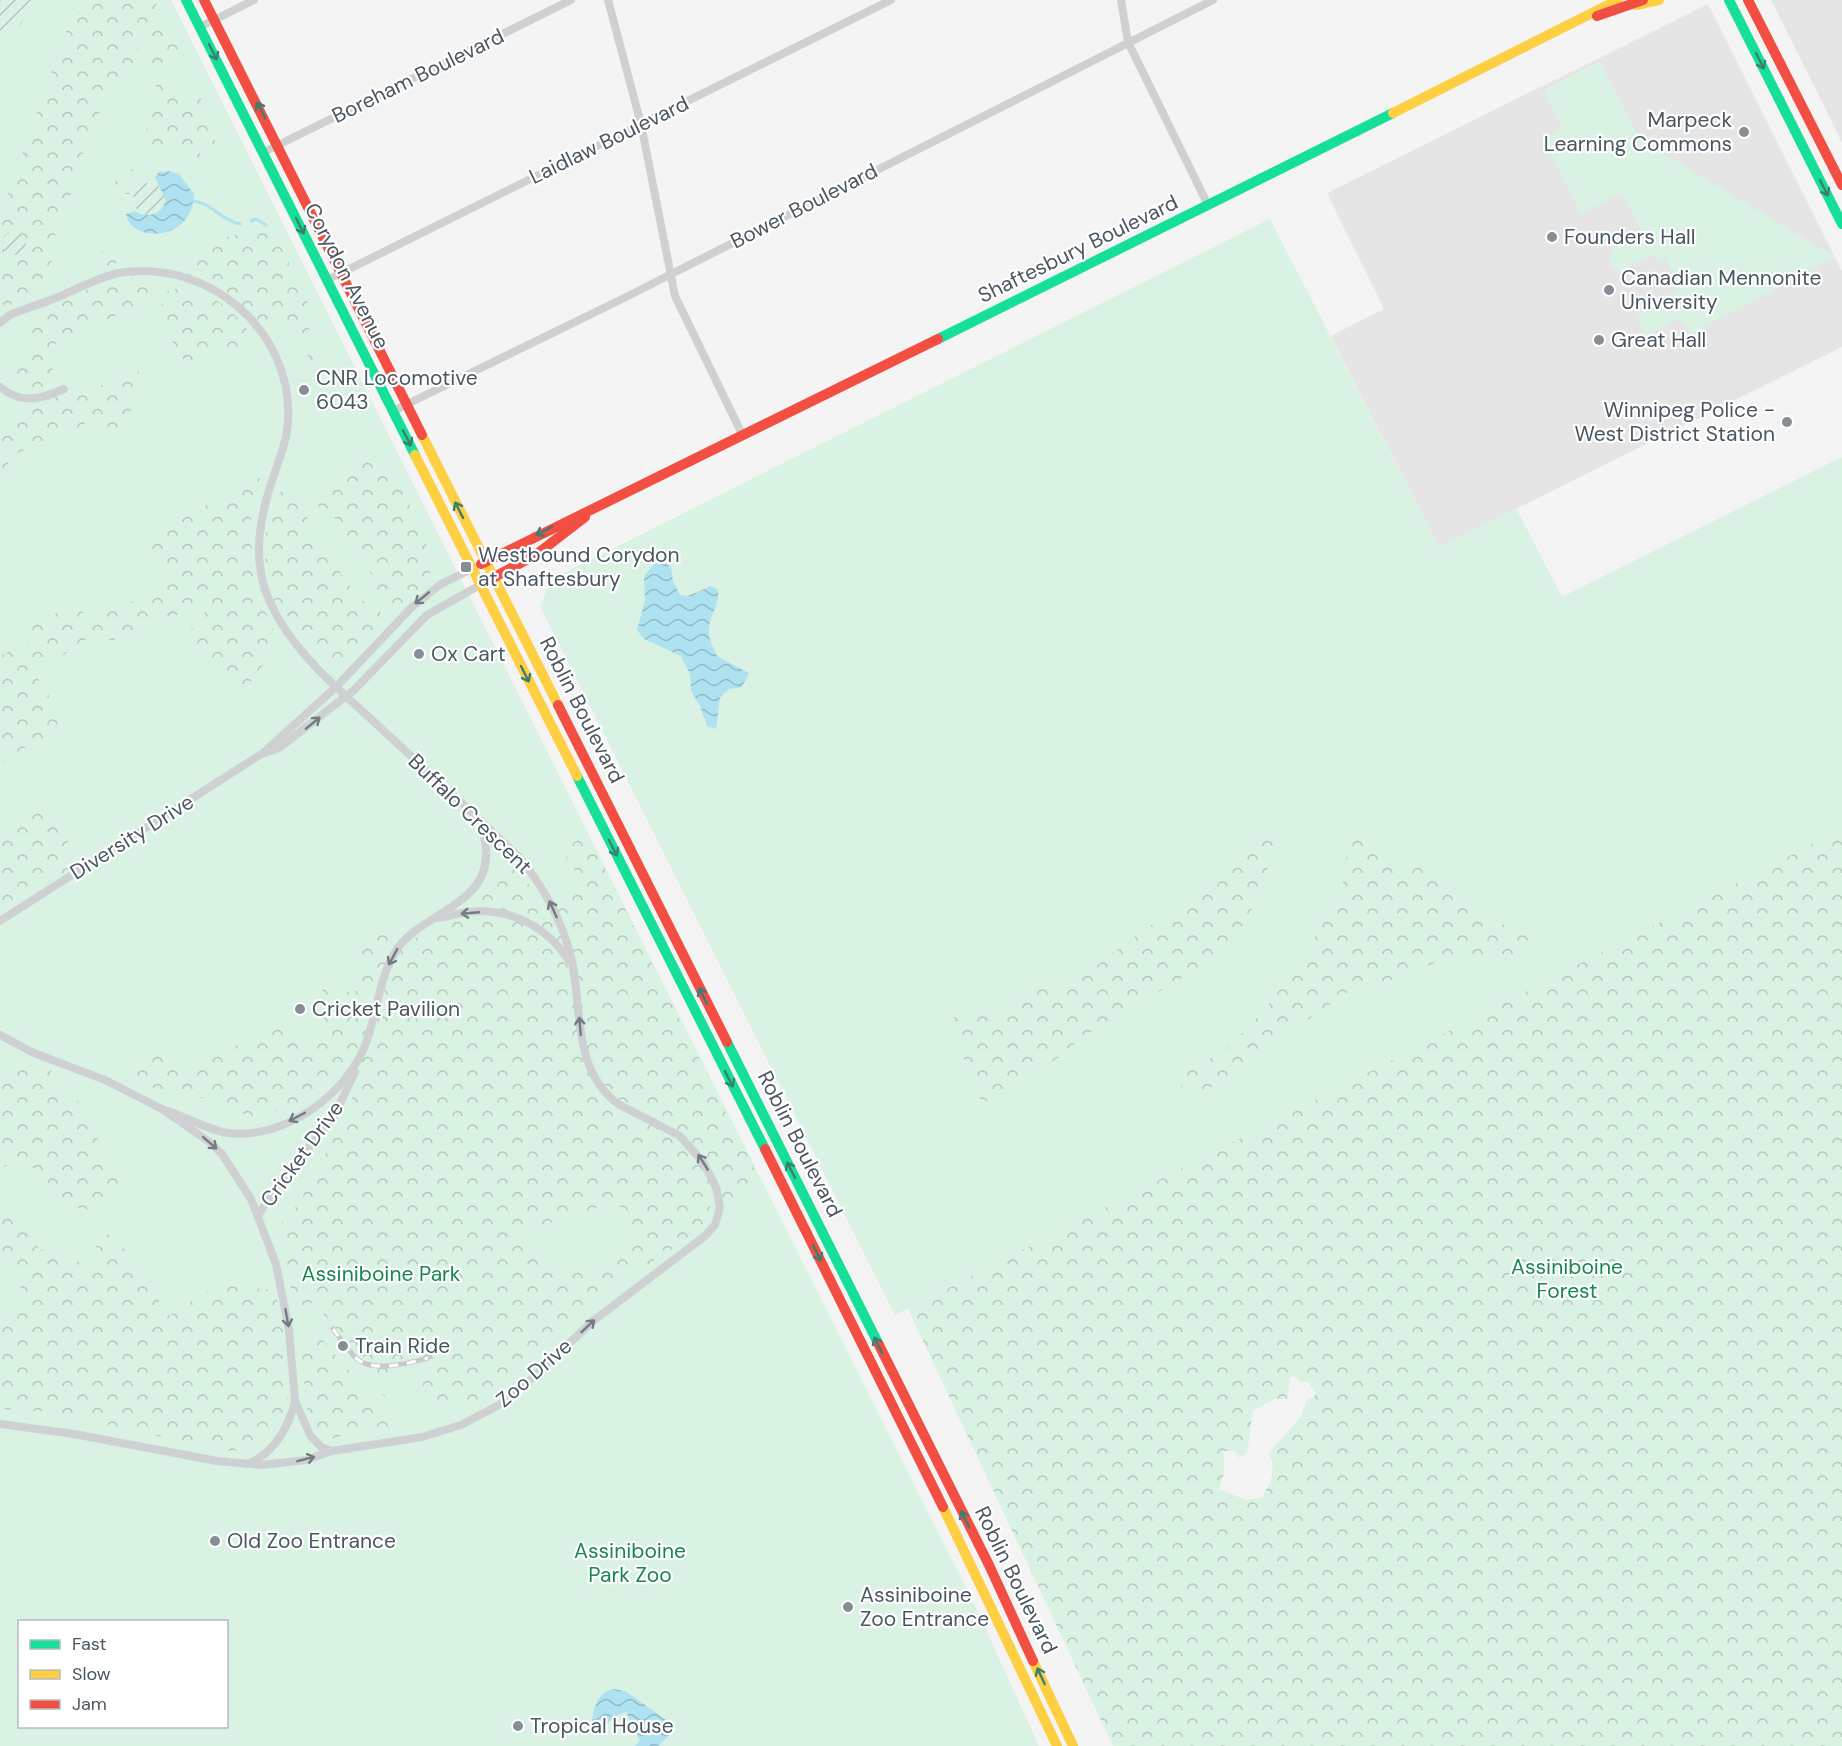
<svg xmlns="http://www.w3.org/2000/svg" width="1842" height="1746" font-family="'DM Sans',sans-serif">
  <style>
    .education { fill: #e6e5e6 }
    .green { fill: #d9f2e3; fill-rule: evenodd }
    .forest { fill: url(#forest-crowns); fill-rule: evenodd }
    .garden { fill: url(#garden-furrows) }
    .water { fill: url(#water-waves) }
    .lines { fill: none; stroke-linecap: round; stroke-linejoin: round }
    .stream { stroke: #aee2f0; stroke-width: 3 }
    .street { stroke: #ced0d2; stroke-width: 8 }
    .fast { stroke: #16e098; stroke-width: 10 }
    .slow { stroke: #ffcf43; stroke-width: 10 }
    .jam { stroke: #f24e42; stroke-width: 10 }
    .rail-casing { stroke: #c9cacc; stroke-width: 5 }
    .rail { stroke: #fff; stroke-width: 3; stroke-dasharray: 9; stroke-linecap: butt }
    .oneway { stroke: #3a7f72 }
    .oneway2 { stroke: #727b83 }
    .poi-dot { fill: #868d94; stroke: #fff; stroke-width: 2 }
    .labels { text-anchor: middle; stroke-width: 4.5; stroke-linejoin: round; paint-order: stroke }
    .street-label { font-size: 21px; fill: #4a5661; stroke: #fff }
    .poi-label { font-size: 21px; fill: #4a5661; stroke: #fff; text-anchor: start }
    .park-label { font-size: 21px; fill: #17864f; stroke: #fff }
  </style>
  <defs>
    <pattern id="forest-crowns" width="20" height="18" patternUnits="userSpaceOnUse" patternTransform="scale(1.5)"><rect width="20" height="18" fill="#d9f2e3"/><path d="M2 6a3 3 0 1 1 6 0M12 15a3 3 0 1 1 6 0" fill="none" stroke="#b2c7bb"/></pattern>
    <pattern id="garden-furrows" width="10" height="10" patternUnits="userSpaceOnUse" patternTransform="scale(1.5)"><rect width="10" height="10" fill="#d9f2e3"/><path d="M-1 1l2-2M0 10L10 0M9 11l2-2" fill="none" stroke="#b2c7bb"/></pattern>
    <pattern id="water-waves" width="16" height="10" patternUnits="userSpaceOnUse" patternTransform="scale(1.5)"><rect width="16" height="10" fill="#aee2f0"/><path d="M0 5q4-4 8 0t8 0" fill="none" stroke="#90bac6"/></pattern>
  </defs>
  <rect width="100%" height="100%" fill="#f4f4f4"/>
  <g class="education">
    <polygon points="1771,0 1842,0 1842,143 1826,110"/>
    <polygon points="1708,4 1842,271 1842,347 1439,547 1331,336 1384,309 1327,193"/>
  </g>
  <g class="green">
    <path d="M0,0H171L975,1606L1039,1746H0ZM20,1622H226V1726H20Z"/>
    <polygon points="1599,61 1640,139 1835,257 1691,334 1680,318 1646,336 1636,315 1681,288 1665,258 1657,262 1653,254 1617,272 1610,264 1613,248 1642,233 1622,193 1581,214 1543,140 1562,128 1544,90"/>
    <polygon points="1270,219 1439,547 1516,508 1562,597 1842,457 1842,834 895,1315 540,606 552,579"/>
  </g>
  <g class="forest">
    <polygon points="73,0 154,0 176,42 184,67 156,73 151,65 154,41 143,33 135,41 138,49 138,66 106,97 80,160 77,181 57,224 49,277 13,304 5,306 0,303 0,216 69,24"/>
    <path d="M167,79L172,82L171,88L176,100L185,97L194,90L202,95L198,115L219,127L218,135L212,136L218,145L212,154L200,148V155L195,163L186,160L175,140L165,146L149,145C143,126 150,114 160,98L156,85Z"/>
    <polygon points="127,168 133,170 135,189 129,194 118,193 114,183"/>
    <path d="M266,231L277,238L309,305L302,312L324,365L335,402L322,407C315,372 310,345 283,321L261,324L219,285L180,272C181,241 242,233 266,231Z"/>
    <path d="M112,248H121L123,257L117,260L115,269L92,275L91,268L87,263C92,253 102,251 112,248Z"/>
    <polygon points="134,278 154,281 148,300 45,349 55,376 46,389 27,392 16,386 16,372 24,362 28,349 29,332 37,321 47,318 67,297 101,284"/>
    <path d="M178,288C213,291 240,314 256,344C238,359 234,348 218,348C205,349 198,361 187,363C173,348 154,311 165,292Z"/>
    <polygon points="137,368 143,382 124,427 111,429 98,419 90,419 75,431 61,432 14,455 0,475 0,436 11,426 21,401 42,402 58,395 70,400"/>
    <path d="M375,457L388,462L425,536L432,583C410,601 396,618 371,593L379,584L352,548L334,517L324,522L315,497L349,476L353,465Z"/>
    <path d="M255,477L266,480L251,517L252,565L254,586L275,634C267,659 259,679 237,693L197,656L187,634L205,614L202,605L111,641L99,631L35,674L56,707L58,728L31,752L26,747L0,764V656L28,643L23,632L42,617L78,608L89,619L161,590L165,579L150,550L159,532Z"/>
    <path d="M293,490L326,553L350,586L363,601L381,608L380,625L373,639L346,658H317C303,643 286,626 277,608C261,575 260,522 279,492Z"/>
    <polygon points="42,802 63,822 74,867 0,914 0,829"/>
    <path d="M1354,823L1398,862H1413L1503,924L1519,931L1522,926L1529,927L1534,937L1530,947L1511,958L1461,956L1441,960L1399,979L1379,982L1346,993L1208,1090L1193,1097H1186L1178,1079C1192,1064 1215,1059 1231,1044C1269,1009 1297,968 1323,923C1328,913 1337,902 1341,891C1347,869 1346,846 1354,823Z"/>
    <path d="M583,825L762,1184L726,1204H711L702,1231L666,1253L654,1240L633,1235L626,1212L614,1202L520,1233L519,1238L541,1265L556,1274L604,1263L629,1242L644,1245L659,1257L626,1279L562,1332L507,1390L488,1401L437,1407L423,1390L422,1372L413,1359L390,1362L391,1392L384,1396L376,1388L377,1377L372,1362L359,1355L313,1302L306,1306L293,1301L282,1239V1214L300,1205L308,1182L323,1160L333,1133L367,1071L349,1066L318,1095L254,1120L216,1097L190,1099L121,1078L161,1052L187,1069L285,1022L301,1046L322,1024L315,1000L327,984L353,994L363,983C349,947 357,942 388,925L416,938L452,922L472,919L474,900L491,885L495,869L508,857L544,905L581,882L566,857Z"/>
    <path d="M1842,829V1746H1113L908,1309ZM1294,1376L1301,1382H1308L1317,1394L1306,1401L1302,1415L1269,1453C1277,1470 1271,1483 1262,1497L1246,1500L1219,1489L1224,1473V1451H1235L1239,1458L1247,1453L1253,1411L1274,1399H1287L1290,1378Z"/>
    <path d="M1280,833L1281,846L1263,876L1255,903L1229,950L1081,1038L1044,1069L1016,1082L982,1104L949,1021C967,1005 983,1019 999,1013C1020,1005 1035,987 1057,982L1064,985H1073L1123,945L1219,877L1240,852L1266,834Z"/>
    <path d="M28,1063C48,1067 58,1072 64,1092L79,1102L83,1114L94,1119L99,1144L122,1184L110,1194L104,1212L72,1207L23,1158L4,1167L0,1164V1064L12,1069Z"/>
    <polygon points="0,1210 22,1222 33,1243 42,1250 66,1253 84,1266 92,1265 99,1259 97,1248 91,1239 114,1234 169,1316 216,1285 275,1290 284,1331 288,1400 281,1418 260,1444 249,1450 224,1451 53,1412 0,1409 0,1323 7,1321 27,1303 8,1256 0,1249"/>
    <polygon points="315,1331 362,1386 391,1428 350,1433 326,1441 320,1436 308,1416 298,1334"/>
  </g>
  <g class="garden">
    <polygon points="0,0 37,0 21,24 0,36"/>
    <circle cx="149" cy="199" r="16"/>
    <circle cx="14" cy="243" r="12"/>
  </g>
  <g class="water">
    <path d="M168,171L179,174L194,194C193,243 130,243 126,214L135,211C147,220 161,214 166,201L155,177L159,172Z"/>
    <path d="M655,563H665L671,567L673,581L680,595L688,596L711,586L718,590C720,606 708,616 709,633C709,640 714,649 717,656L749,673L742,687L730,689L720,697L716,729L707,726L700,706L691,691L690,674L681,656L644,639L637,630L645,600L644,576Z"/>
    <path d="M614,1689L625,1691L671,1723L672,1732L659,1746H635L640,1741L626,1712L618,1715L600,1729L592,1723C593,1709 598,1691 614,1689Z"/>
  </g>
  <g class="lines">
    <g class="stream">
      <path d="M194,201C213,204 222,221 240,224"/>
      <polyline points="251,221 256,219 266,225"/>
    </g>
    <g class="street">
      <polyline points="608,0 641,124 675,296 742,434"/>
      <polyline points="1121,0 1128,42 1208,205"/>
      <polyline points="200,27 254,0"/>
      <polyline points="264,152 571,0"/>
      <polyline points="327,280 891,0"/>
      <path d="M0,323L11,314C28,308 46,302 63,295C81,287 99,277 119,273C207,258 294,330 288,422C287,440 280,457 274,475C260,515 251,559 269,600C293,655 344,693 387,734C431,774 474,815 518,856C542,884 562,920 571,957C583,1008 571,1068 618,1104L680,1136L703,1162L716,1187L720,1207L715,1225L705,1236L593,1321L530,1380L499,1405L461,1425L422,1437L332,1451L306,1460L262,1465L217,1461L74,1434L0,1424"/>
      <path d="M0,387C22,405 41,399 64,389"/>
      <polyline points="393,411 620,300 1213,0"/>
      <polyline points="265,753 279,748 354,690 427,615 480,585"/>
      <path d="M435,918C446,918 457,913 468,912C509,907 547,926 569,961"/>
      <polyline points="0,921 263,753 336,687 411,608 441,584 472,569"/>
      <polyline points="0,1035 34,1053 105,1080 162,1109 211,1143 222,1154 251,1199 276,1264 289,1330 295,1401 310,1435 321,1447 332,1451"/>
      <path d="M168,1111C188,1118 208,1130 228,1133C286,1140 349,1093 367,1040C377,1011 380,975 397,949C421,914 484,906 486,857C487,845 483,833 481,821"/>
      <polyline points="258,1216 272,1192 333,1118 355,1072"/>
      <path d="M250,1463C275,1452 289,1426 295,1401"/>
    </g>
    <g class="fast">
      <polyline points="186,0 415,455"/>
      <polyline points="1729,0 1842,224"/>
      <polyline points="938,339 1393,113"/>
      <polyline points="577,776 765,1149"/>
      <polyline points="727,1042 879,1345"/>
    </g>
    <g class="slow">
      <polyline points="1636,5 1659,0"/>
      <polyline points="1393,113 1618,0"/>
      <polyline points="422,435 558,705"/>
      <polyline points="415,455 577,776"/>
      <polyline points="943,1507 1057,1746"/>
      <polyline points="1033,1661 1073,1746"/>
    </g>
    <g class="jam">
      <polyline points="204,0 422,435"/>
      <polyline points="1748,0 1842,185"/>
      <polyline points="1597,16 1643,0"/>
      <polyline points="481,564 938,339"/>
      <polyline points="489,580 537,554 585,517"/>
      <polyline points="558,705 727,1042"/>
      <polyline points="765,1149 943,1507"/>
      <polyline points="879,1345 989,1565 1033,1661"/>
    </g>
    <g class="rail-casing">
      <path id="rail" d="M333,1329C340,1338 348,1351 357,1359C374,1373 409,1363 428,1358"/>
    </g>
    <use href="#rail" class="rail"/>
  </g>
  <defs><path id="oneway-shaft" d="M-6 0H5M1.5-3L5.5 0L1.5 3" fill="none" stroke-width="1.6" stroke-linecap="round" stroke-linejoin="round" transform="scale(1.5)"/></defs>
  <g class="oneway">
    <use href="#oneway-shaft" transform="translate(213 52) rotate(63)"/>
    <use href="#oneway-shaft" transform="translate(1760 61) rotate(63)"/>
    <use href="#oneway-shaft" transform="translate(261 110) rotate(-117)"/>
    <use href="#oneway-shaft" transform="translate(1824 188) rotate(63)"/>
    <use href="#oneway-shaft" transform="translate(300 226) rotate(64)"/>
    <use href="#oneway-shaft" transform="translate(407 438) rotate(63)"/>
    <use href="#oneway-shaft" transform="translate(459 510) rotate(-117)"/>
    <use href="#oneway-shaft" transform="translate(544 531) rotate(152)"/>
    <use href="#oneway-shaft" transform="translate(525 674) rotate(63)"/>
    <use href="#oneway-shaft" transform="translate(613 848) rotate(63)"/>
    <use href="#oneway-shaft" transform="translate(703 996) rotate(-117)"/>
    <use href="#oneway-shaft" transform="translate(729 1079) rotate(63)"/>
    <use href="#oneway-shaft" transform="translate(791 1170) rotate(-117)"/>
    <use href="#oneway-shaft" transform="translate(817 1253) rotate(63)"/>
    <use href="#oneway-shaft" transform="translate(878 1345) rotate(-117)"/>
    <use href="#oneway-shaft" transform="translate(965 1519) rotate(-116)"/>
    <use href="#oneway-shaft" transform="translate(1041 1676) rotate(-115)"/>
  </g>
  <g class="oneway2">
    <use href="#oneway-shaft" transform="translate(422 598) rotate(141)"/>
    <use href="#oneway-shaft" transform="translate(313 723) rotate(-39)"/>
    <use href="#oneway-shaft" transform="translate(553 909) rotate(-114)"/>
    <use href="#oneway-shaft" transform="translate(470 913) rotate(175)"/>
    <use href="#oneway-shaft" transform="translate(393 957) rotate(118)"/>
    <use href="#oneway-shaft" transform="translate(580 1026) rotate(-95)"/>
    <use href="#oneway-shaft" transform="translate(297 1117) rotate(152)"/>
    <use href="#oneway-shaft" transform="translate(210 1143) rotate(41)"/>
    <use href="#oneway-shaft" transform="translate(703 1162) rotate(-122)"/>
    <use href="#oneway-shaft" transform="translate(287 1318) rotate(80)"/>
    <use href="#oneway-shaft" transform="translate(588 1326) rotate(-43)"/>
    <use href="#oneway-shaft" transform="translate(306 1459) rotate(-14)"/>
  </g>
  <g class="poi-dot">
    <circle cx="1744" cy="132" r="6"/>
    <circle cx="1552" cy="237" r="6"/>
    <circle cx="1609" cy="290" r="6"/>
    <circle cx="1599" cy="340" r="6"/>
    <circle cx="304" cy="390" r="6"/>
    <circle cx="1787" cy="422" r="6"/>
    <rect x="460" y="561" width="12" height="12" rx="3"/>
    <circle cx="419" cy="654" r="6"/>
    <circle cx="300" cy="1009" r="6"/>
    <circle cx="343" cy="1346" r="6"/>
    <circle cx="215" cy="1541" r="6"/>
    <circle cx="848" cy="1607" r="6"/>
    <circle cx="518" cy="1726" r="6"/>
  </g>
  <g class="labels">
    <g class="street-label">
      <text transform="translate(418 76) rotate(-26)" y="7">Boreham Boulevard</text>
      <text transform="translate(609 140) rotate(-26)" y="7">Laidlaw Boulevard</text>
      <text transform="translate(804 206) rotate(-27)" y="7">Bower Boulevard</text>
      <text transform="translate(1078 249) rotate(-26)" y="7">Shaftesbury Boulevard</text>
      <text transform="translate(347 276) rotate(63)" y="7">Corydon Avenue</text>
      <text transform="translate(582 710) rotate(63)" y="7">Roblin Boulevard</text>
      <text transform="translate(470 814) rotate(44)" y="7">Buffalo Crescent</text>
      <text transform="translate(132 837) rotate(-32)" y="7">Diversity Drive</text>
      <text transform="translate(800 1144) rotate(63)" y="7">Roblin Boulevard</text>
      <text transform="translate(302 1154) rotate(-54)" y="7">Cricket Drive</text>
      <text transform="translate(534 1373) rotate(-41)" y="7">Zoo Drive</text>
      <text transform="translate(1016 1580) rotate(64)" y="7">Roblin Boulevard</text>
    </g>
    <g class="poi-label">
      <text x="1732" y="127" text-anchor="end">Marpeck<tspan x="1732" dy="24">Learning Commons</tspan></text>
      <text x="1564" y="244">Founders Hall</text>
      <text x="1621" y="285">Canadian Mennonite<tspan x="1621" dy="24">University</tspan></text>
      <text x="1611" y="347">Great Hall</text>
      <text x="316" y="385">CNR Locomotive<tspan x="316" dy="24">6043</tspan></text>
      <text x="1775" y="417" text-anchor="end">Winnipeg Police -<tspan x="1775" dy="24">West District Station</tspan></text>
      <text x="478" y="562">Westbound Corydon<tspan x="478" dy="24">at Shaftesbury</tspan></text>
      <text x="431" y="661">Ox Cart</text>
      <text x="312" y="1016">Cricket Pavilion</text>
      <text x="355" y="1353">Train Ride</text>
      <text x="227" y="1548">Old Zoo Entrance</text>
      <text x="860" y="1602">Assiniboine<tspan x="860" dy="24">Zoo Entrance</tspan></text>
      <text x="530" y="1733">Tropical House</text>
    </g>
    <g class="park-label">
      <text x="1567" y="1274">Assiniboine<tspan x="1567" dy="24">Forest</tspan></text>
      <text x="381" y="1281">Assiniboine Park</text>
      <text x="630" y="1558">Assiniboine<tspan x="630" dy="24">Park Zoo</tspan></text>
    </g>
  </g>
  <rect x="18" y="1620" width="210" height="108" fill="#ffffff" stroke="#b7bbc0" stroke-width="1.5"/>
  <rect x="30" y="1640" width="30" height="9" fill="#16e098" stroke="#b7bbc0" stroke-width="1.5"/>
  <text x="72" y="1650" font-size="18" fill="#4a5661">Fast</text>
  <rect x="30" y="1670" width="30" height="9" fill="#ffcf43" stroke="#b7bbc0" stroke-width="1.5"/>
  <text x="72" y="1680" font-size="18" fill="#4a5661">Slow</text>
  <rect x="30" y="1700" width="30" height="9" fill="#f24e42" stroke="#b7bbc0" stroke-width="1.5"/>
  <text x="72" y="1710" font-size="18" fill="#4a5661">Jam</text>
</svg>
